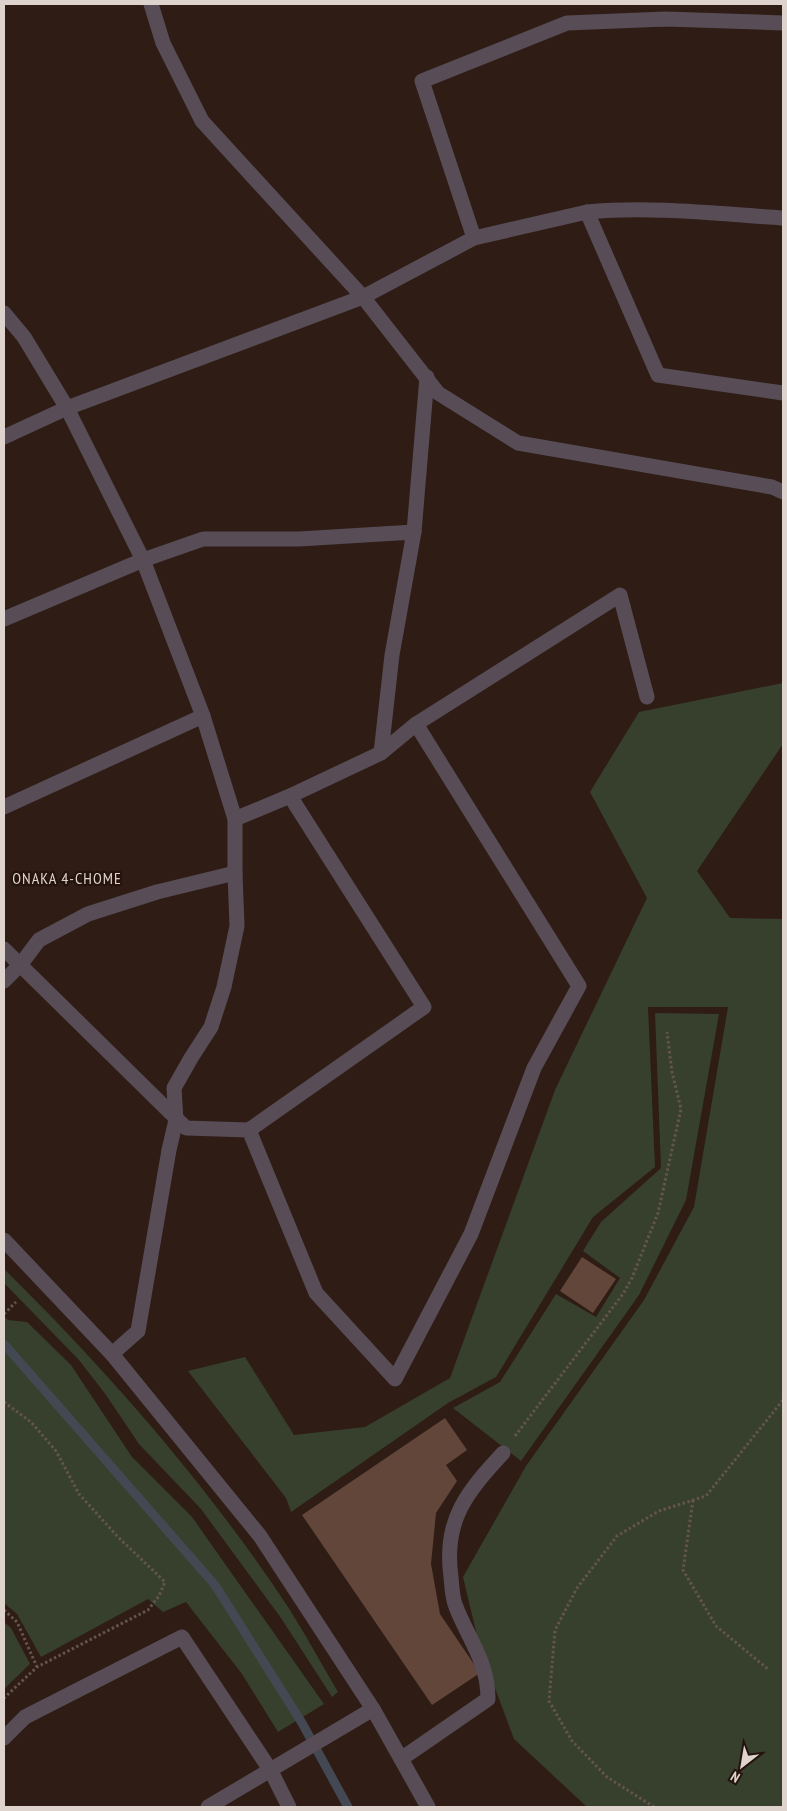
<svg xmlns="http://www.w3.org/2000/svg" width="787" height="1811" font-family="'PT Sans Narrow',sans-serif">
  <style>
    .green { fill: #37402c }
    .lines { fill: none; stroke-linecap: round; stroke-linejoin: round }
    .stream { stroke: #434852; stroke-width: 9 }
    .building { fill: #62463a }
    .path { stroke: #64544e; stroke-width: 3; stroke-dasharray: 2.5 2.5; stroke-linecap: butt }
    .minor { stroke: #584d56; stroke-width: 15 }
    .labels { text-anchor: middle; stroke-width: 4.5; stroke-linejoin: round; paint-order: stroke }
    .neighbourhood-label { font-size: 16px; letter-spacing: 1px; fill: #dfd3cd; stroke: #24130c }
  </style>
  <rect width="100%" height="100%" fill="#2e1c15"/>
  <g class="green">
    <polygon points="783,683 783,744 697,871 730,918 783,919 783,1807 587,1807 514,1739 480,1648 463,1577 526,1466 644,1300 694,1207 728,1007 648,1007 655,1167 593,1217 496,1377 448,1403 291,1512 286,1498 188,1371 245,1357 294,1435 365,1427 450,1378 555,1090 647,898 590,792 639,712"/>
    <polygon points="655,1013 719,1014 686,1200 639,1295 521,1461 453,1408 500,1382 556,1294 596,1317 620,1278 583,1251 601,1222 661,1168"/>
    <path d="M4,1269C109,1372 209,1487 290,1610C307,1637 322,1665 338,1692L332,1697L281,1618L201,1509L139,1444L106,1395L79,1360L4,1283Z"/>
    <polygon points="4,1316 8,1320 27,1322 71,1365 132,1457 192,1517 324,1704 278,1732 242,1674 186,1602 163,1612 148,1599 41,1657 17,1614 4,1603"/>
    <polygon points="4,1622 11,1628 30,1664 4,1689"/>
  </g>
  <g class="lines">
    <polyline class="stream" points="4,1344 215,1585 302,1723 348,1807"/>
  </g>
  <g class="building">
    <polygon points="582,1257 616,1279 593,1313 560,1291"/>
    <polygon points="445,1418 467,1450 446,1465 457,1481 436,1513 431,1564 440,1614 480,1673 432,1705 302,1515"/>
  </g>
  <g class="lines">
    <g class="path">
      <polyline points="4,1314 16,1302"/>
      <polyline points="4,1402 31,1422 56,1451 79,1494 118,1537 165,1582 159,1596 148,1610 37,1667 4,1698"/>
      <polyline points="515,1436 623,1294 632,1278 658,1213 681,1109 672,1072 667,1032"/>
      <polyline points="693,1500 683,1570 716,1626 769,1670"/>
      <polyline points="4,1610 17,1622 37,1667"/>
      <polyline points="654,1807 607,1777 572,1741 549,1701 555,1630 577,1588 617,1536 659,1511 706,1496 783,1400"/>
    </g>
    <g class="minor">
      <polyline points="151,4 163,43 202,121 363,297 438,393 518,443 772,487 783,492"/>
      <polyline points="587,212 658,375 783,393"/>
      <polyline points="474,238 422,81 567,23 666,19 783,23"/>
      <polyline points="4,313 24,337 67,408 143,560 203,716 235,819 235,873 237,926 224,987 211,1027 191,1058 174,1088 176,1120 169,1150 138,1331 112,1354"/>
      <path d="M4,437L67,408L363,297L474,238L587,212C652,206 719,214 783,218"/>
      <polyline points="414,532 427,377"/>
      <polyline points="4,619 143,560 203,539 299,539 414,532 392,655 381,753"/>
      <polyline points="4,807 203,716"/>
      <polyline points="235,819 290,796 381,753 416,724 620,595 647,697"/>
      <polyline points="4,949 186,1128 249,1130 316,1293 395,1379 471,1234 534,1068 579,986 416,724"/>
      <polyline points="4,981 21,964 39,940 88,914 157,892 235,873"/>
      <polyline points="249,1130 424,1007 290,796"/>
      <polyline points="4,1240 112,1354 260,1536 373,1709 428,1807"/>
      <polyline points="4,1738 25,1717 182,1637 271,1771 289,1807"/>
      <path d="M401,1759L488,1699C488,1662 469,1640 456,1607C452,1598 452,1587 451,1577C443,1520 467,1492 503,1453"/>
      <polyline points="208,1807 373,1709"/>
    </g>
  </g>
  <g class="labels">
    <g class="neighbourhood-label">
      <text x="67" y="884">ONAKA 4-CHOME</text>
    </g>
  </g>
  <rect width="787" height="1811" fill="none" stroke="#dfd3cd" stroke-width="10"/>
  <g transform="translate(742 1766) rotate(211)" stroke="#24130c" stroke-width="4" paint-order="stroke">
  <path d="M0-4L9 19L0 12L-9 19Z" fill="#dfd3cd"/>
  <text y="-8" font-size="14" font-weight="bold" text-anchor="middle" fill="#dfd3cd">N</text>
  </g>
</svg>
